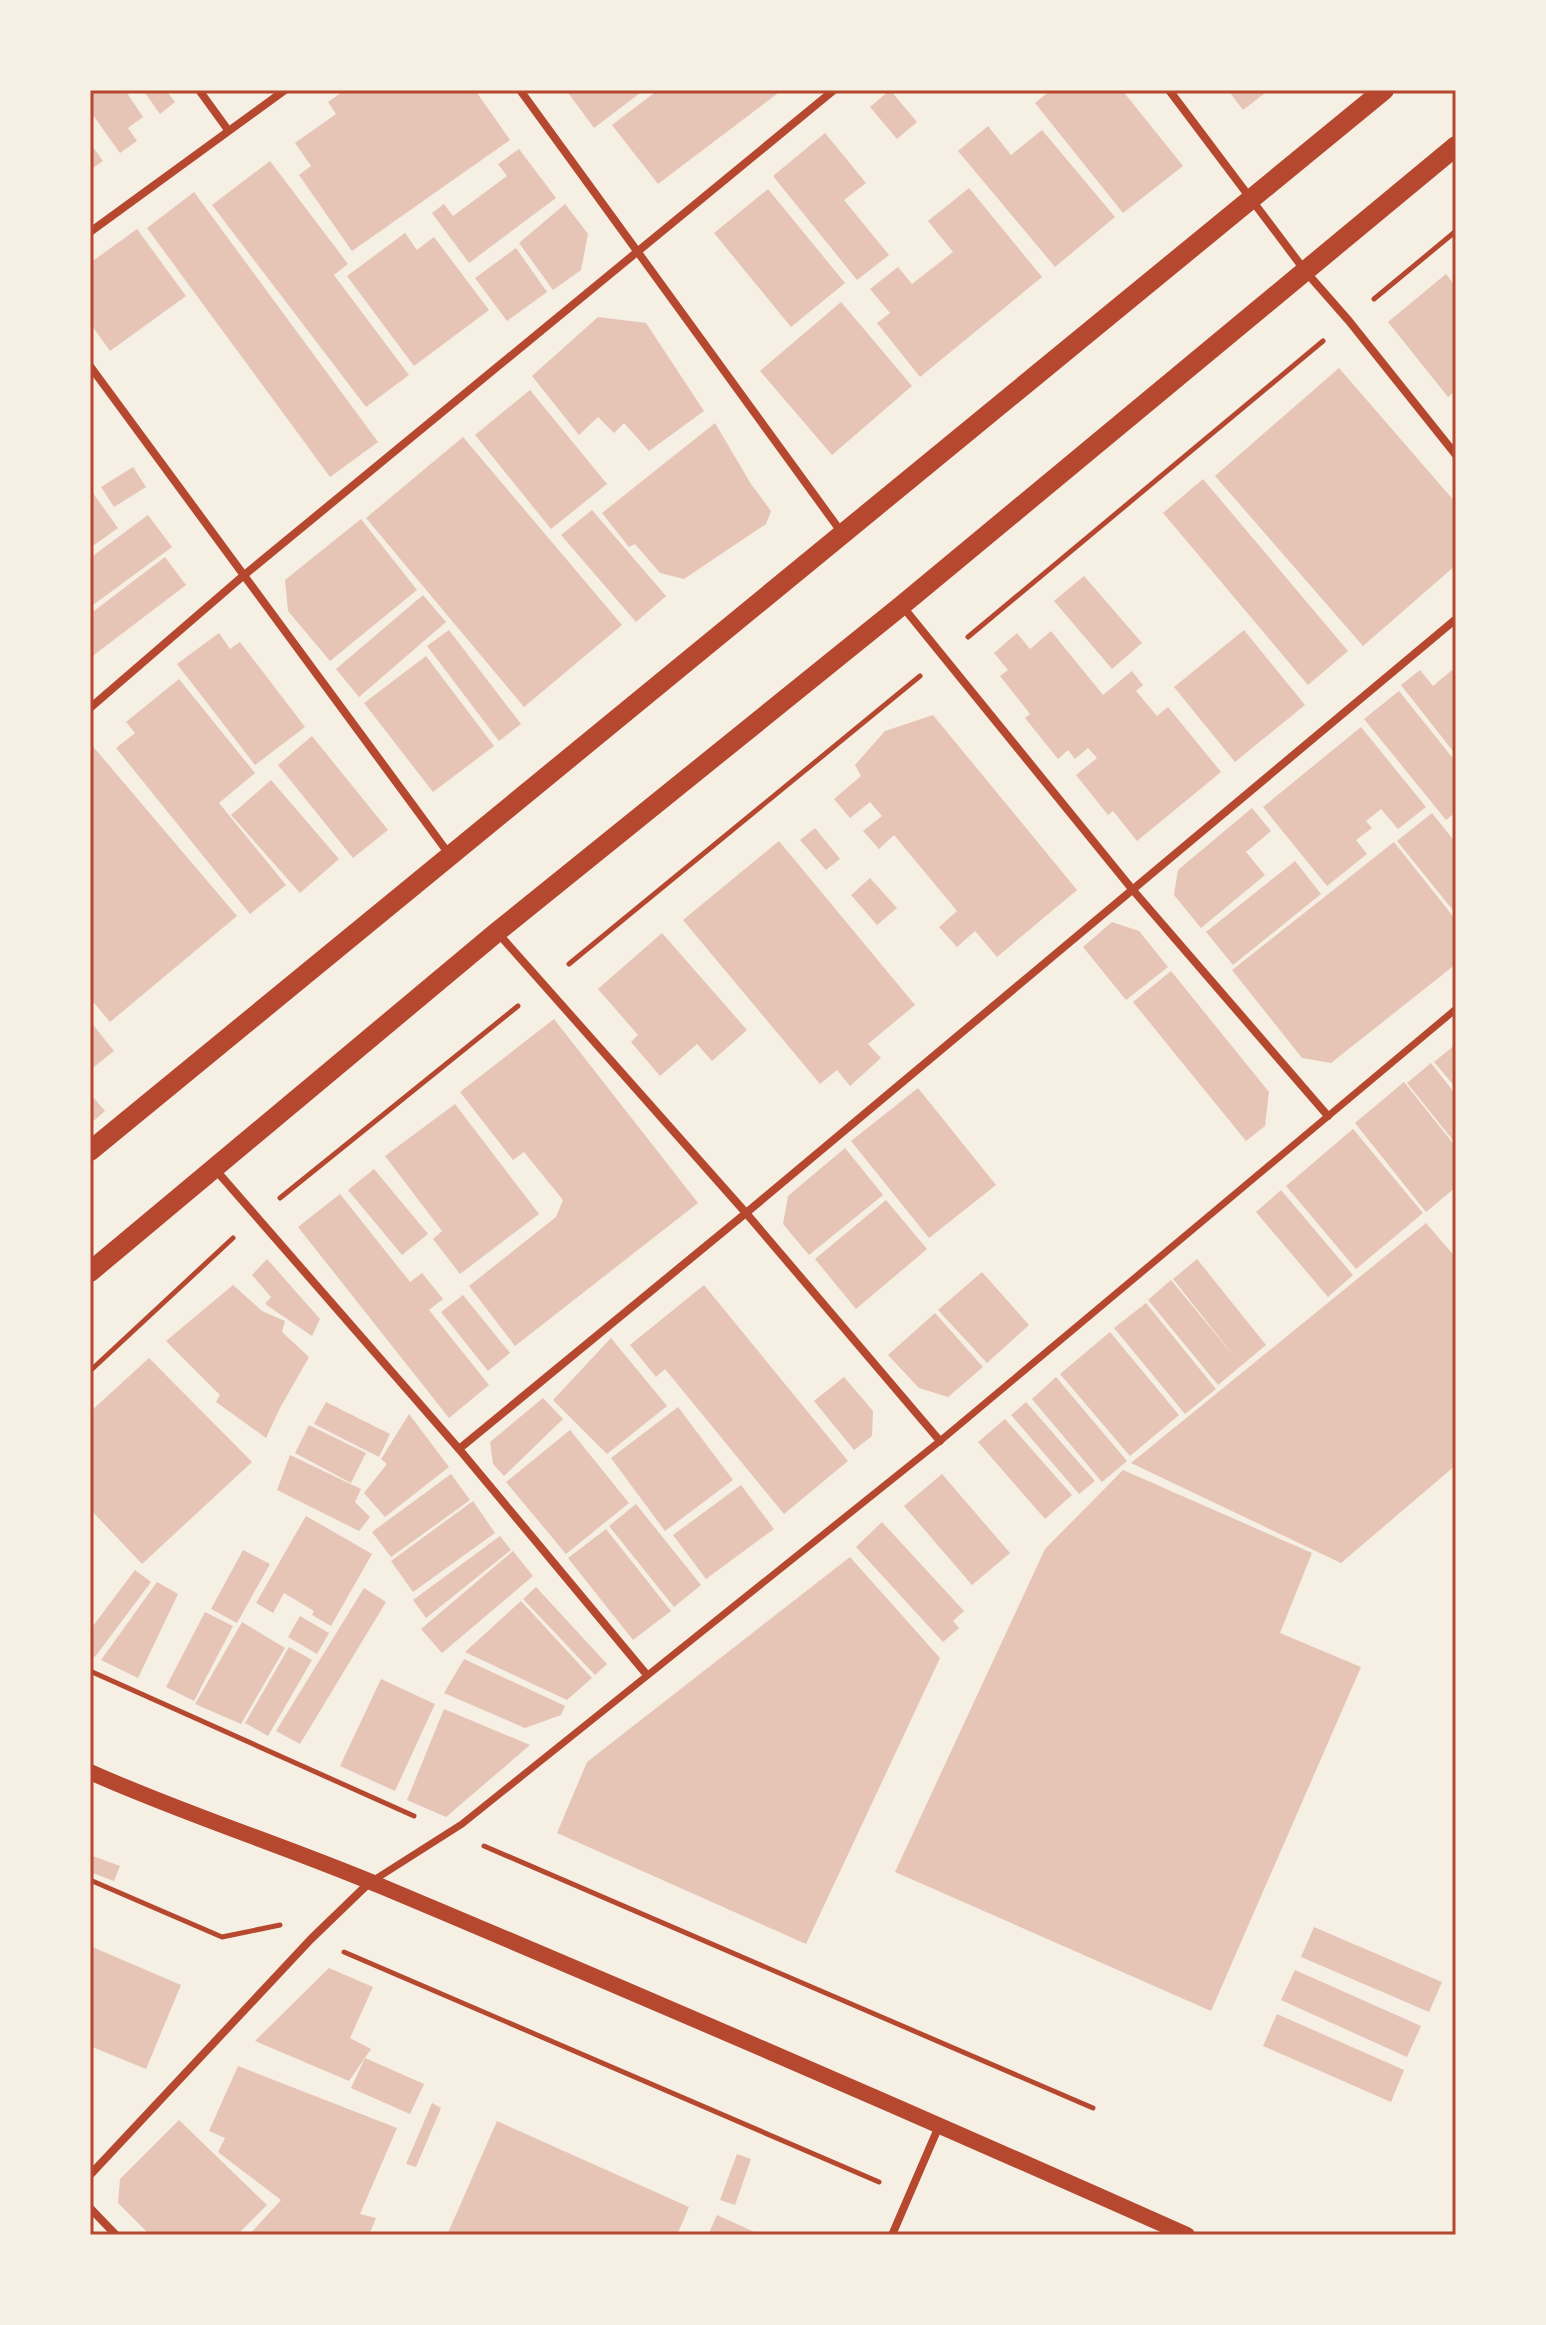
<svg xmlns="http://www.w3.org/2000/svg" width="1546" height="2325" font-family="'Fira Sans Condensed',sans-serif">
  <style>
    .building { fill: #e6c5b7 }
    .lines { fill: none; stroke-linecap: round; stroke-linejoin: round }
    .path { stroke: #b5482f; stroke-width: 5 }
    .pedestrian { stroke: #b5482f; stroke-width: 7 }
    .minor { stroke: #b5482f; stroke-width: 8 }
    .secondary { stroke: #b5482f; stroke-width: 16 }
    .primary { stroke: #b5482f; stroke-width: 20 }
    .neatline { fill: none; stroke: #b5482f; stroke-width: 3 }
  </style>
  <rect width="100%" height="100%" fill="#f6efe4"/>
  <g class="building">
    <polygon points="90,90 125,90 143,117 128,128 137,141 120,153 90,111"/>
    <polygon points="143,90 166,90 175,102 160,114"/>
    <polygon points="345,90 475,90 510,140 352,251 299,175 311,166 295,143 336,114 328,102"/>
    <polygon points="566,90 644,90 594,128"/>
    <polygon points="658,90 782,90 658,184 612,125"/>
    <polygon points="890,90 917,122 897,139 870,107"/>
    <polygon points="1051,90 1122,90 1183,166 1123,213 1035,103"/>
    <polygon points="1228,90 1269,90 1243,110"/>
    <polygon points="988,126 1011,155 1042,130 1115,217 1055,267 958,151"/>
    <polygon points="825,133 866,183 844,200 889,255 857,280 773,176"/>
    <polygon points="90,143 103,161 90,170"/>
    <polygon points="519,149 556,198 469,263 432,213 444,204 453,216 507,176 498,164"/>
    <polygon points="270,161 348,264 334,275 409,375 366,407 212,205"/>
    <polygon points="969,188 1042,277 920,377 877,323 890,313 870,289 898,267 912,284 953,252 928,221"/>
    <polygon points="768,189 845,283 791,327 714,233"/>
    <polygon points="194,192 378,442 330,477 147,228"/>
    <polygon points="565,204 588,234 581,270 553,290 519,243"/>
    <polygon points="137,229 186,296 110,351 90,323 90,263"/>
    <polygon points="405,233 417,250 434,237 489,310 414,366 347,276"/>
    <polygon points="516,248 547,292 507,321 475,278"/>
    <polygon points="1446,274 1456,287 1456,390 1448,397 1388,322"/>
    <polygon points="841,302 912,386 832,455 760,371"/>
    <polygon points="598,317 646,323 704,411 649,451 624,423 614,433 598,417 579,435 532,376"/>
    <polygon points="1339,368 1456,503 1456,565 1363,646 1215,476"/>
    <polygon points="530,390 607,484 551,529 475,435"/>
    <polygon points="715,423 751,484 771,511 766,524 684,579 660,573 635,544 629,547 602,513"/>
    <polygon points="463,437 622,625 524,707 366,518"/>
    <polygon points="133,467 146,487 114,507 101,487"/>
    <polygon points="1203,479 1348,651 1308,685 1163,513"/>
    <polygon points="90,489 118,528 90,548"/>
    <polygon points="592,510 666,596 636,622 561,535"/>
    <polygon points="148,515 172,547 93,605 90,601 90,558"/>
    <polygon points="361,519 417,590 330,661 288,611 285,580"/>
    <polygon points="165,557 186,585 90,658 90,606 94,611"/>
    <polygon points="1084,576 1142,643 1112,669 1054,601"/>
    <polygon points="423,595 446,622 359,697 336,669"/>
    <polygon points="449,630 521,724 499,741 427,646"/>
    <polygon points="1244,630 1305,705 1235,762 1174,687"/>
    <polygon points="1051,631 1103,695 1132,671 1143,685 1136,691 1157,716 1168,707 1221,772 1137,841 1113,811 1108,815 1076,775 1097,758 1088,748 1075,759 1068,750 1058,759 1025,718 1030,714 1000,676 1008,670 994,653 1017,633 1030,649"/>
    <polygon points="219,633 230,649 240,642 305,727 255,765 177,664"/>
    <polygon points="426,656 494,746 433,792 364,703"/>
    <polygon points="1420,670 1433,686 1452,670 1456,676 1456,755 1401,685"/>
    <polygon points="179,679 255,773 219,803 286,885 250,914 116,748 135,733 126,722"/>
    <polygon points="1399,691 1456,762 1456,812 1446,820 1364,719"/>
    <polygon points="933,715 1077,890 997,957 975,931 957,947 939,927 957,911 894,835 879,849 863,831 882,816 870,802 850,818 834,799 861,776 855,765 885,731"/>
    <polygon points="1361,727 1426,807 1398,829 1381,809 1366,821 1372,828 1356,840 1367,854 1327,886 1263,807"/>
    <polygon points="312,736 388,830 353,858 278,765"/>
    <polygon points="90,743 237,916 110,1022 90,998"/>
    <polygon points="271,780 339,859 300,893 231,815"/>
    <polygon points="1252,808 1271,831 1246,852 1265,875 1201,928 1174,895 1178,870"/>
    <polygon points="1432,813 1456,843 1456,914 1397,841"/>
    <polygon points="815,828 840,859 826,870 800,840"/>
    <polygon points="779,841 915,1005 868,1044 881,1058 850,1086 837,1070 820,1084 683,920"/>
    <polygon points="1394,842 1456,920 1456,964 1331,1063 1302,1058 1232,970"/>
    <polygon points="1295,861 1321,894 1233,965 1206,932"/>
    <polygon points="870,878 897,908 877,925 851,895"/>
    <polygon points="1112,922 1139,931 1168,967 1126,1000 1083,947"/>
    <polygon points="662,933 747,1030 712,1061 697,1044 660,1076 631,1042 638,1035 598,989"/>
    <polygon points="1171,971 1269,1092 1265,1126 1246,1141 1133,1002"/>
    <polygon points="554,1019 698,1203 515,1346 469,1286 556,1217 563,1200 524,1152 513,1160 460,1092"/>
    <polygon points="90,1021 114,1051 90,1070"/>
    <polygon points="1456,1044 1456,1088 1434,1062"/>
    <polygon points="1431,1063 1456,1095 1456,1144 1407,1083"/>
    <polygon points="1404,1082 1456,1147 1456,1187 1426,1212 1355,1123"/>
    <polygon points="918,1088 996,1185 929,1238 851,1141"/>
    <polygon points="94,1098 105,1111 90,1124 90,1102"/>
    <polygon points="455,1104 539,1214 460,1274 433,1239 442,1231 385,1156"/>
    <polygon points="1353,1129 1423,1213 1356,1269 1286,1186"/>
    <polygon points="845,1148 883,1195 809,1255 783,1224 788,1196"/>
    <polygon points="374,1169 428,1234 402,1255 348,1190"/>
    <polygon points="1281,1190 1353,1275 1328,1297 1256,1212"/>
    <polygon points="340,1194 410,1282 422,1273 443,1299 429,1310 489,1385 449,1418 298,1227"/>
    <polygon points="886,1200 927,1249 856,1309 815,1259"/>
    <polygon points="1426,1223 1456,1258 1456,1465 1341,1563 1131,1463"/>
    <polygon points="267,1259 320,1319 312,1336 265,1304 271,1297 252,1275"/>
    <polygon points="1197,1259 1266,1345 1218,1385 1148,1300 1171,1280 1238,1361 1173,1279"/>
    <polygon points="982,1272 1029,1325 987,1363 938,1310"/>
    <polygon points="233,1285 262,1311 285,1321 282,1332 309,1357 280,1408 266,1438 216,1402 220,1395 166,1341"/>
    <polygon points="704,1285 848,1461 784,1514 665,1369 656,1377 630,1345"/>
    <polygon points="463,1295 510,1353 488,1371 441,1312"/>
    <polygon points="1146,1303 1216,1389 1185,1414 1114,1328"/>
    <polygon points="935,1313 983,1367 948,1397 919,1388 888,1355"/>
    <polygon points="1110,1332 1179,1415 1130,1456 1060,1374"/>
    <polygon points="611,1338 667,1406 607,1454 553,1400"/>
    <polygon points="149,1358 252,1462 142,1564 90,1509 90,1412"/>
    <polygon points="844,1377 873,1411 872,1436 854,1450 814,1401"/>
    <polygon points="1056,1377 1127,1461 1102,1482 1032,1399"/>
    <polygon points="543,1398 563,1419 504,1476 493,1464 490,1442"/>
    <polygon points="326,1402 390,1434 379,1457 314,1424"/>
    <polygon points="1026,1402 1095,1481 1079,1494 1011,1415"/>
    <polygon points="678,1407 733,1480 665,1531 611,1458"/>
    <polygon points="409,1414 449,1467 385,1517 364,1493 387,1464 381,1459"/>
    <polygon points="1005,1419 1072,1495 1045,1519 978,1442"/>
    <polygon points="309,1425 366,1453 351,1483 295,1453"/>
    <polygon points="570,1430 629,1503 566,1554 506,1482"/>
    <polygon points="290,1455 361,1489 355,1502 370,1517 359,1531 277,1490"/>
    <polygon points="1123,1470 1312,1553 1280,1633 1361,1667 1211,2011 895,1872 1045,1549"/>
    <polygon points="451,1474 470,1500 391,1557 372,1532"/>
    <polygon points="942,1474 1010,1553 972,1585 904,1506"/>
    <polygon points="741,1485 774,1529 706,1579 673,1535"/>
    <polygon points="473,1501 495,1533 413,1592 391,1561"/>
    <polygon points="636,1504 701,1585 674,1607 609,1526"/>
    <polygon points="306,1516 372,1554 331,1626 312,1615 314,1611 284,1593 273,1613 256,1603"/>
    <polygon points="882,1522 964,1611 953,1621 959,1628 943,1642 856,1547"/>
    <polygon points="606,1529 671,1611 633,1640 568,1558"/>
    <polygon points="500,1536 511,1550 426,1618 413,1600"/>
    <polygon points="243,1550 270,1564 237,1623 211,1609"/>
    <polygon points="513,1551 533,1576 442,1653 421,1629"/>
    <polygon points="850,1557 940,1658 806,1944 557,1833 587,1762"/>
    <polygon points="135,1570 151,1582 95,1657 90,1653 90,1630"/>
    <polygon points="157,1582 178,1594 138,1678 101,1660"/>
    <polygon points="536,1587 607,1664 595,1675 523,1599"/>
    <polygon points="364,1588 386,1602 300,1744 276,1731"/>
    <polygon points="521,1601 592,1678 567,1700 465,1652"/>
    <polygon points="205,1612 233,1626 194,1701 166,1687"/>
    <polygon points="300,1616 329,1633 317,1654 288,1637"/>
    <polygon points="242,1622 285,1648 241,1724 195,1704"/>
    <polygon points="289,1647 312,1660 268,1736 245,1723"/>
    <polygon points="464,1659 565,1706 561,1715 525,1728 444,1693"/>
    <polygon points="381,1679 435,1704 395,1791 340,1766"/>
    <polygon points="444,1709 530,1745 446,1817 407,1800"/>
    <polygon points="90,1855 120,1866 114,1881 90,1872"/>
    <polygon points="1314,1927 1442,1982 1429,2012 1301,1957"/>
    <polygon points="90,1946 181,1985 146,2069 90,2046"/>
    <polygon points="329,1968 373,1987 350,2038 371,2049 349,2081 255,2041"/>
    <polygon points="1295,1970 1421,2026 1407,2057 1281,2000"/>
    <polygon points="1277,2014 1404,2070 1391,2102 1263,2046"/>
    <polygon points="365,2058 424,2084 410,2114 351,2088"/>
    <polygon points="238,2066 397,2128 360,2214 376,2218 369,2235 249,2235 281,2200 218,2152 225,2138 209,2131"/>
    <polygon points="432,2103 441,2108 416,2167 406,2164"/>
    <polygon points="179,2120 267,2205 237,2235 150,2235 118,2203 120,2179"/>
    <polygon points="497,2121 689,2207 677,2235 447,2235"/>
    <polygon points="737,2154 751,2159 735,2205 720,2200"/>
    <polygon points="717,2215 761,2235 708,2235"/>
  </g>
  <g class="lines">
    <g class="path">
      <polyline points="1374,299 1456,231"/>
      <polyline points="968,637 1323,341"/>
      <polyline points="569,964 920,676"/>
      <polyline points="280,1198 518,1006"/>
      <polyline points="90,1371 233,1238"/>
      <polyline points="90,1671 414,1816"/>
      <polyline points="484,1846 1093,2108"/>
      <polyline points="90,1880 222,1937 280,1925"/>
      <polyline points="344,1952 879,2182"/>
    </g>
    <polyline class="pedestrian" points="374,1880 462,1824 940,1441 1456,1009"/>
    <g class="minor">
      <polyline points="199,90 228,130"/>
      <polyline points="520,90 842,533"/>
      <polyline points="1169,90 1306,272 1349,321 1456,455"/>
      <polyline points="90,232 285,90"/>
      <polyline points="90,366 449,854"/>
      <polyline points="903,607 1132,889 1328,1116"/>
      <polyline points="90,708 243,576 834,90"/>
      <polyline points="497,932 746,1213 940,1441"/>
      <polyline points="214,1168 459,1449 647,1675"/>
      <polyline points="459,1449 746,1213 1456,619"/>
      <polyline points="90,2175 311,1939 370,1882"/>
      <polyline points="90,2208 116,2235"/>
      <polyline points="892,2235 939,2126"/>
    </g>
    <path class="secondary" d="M90,1772C186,1815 286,1846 383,1887C652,2000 920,2116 1187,2235"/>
    <g class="primary">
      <polyline points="90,1151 1384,90"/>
      <polyline points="90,1272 497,932 901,606 1456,146"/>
    </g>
  </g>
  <rect width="1546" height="2325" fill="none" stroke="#f6efe4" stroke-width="184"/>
  <rect x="92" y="92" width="1362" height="2141" class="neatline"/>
</svg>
